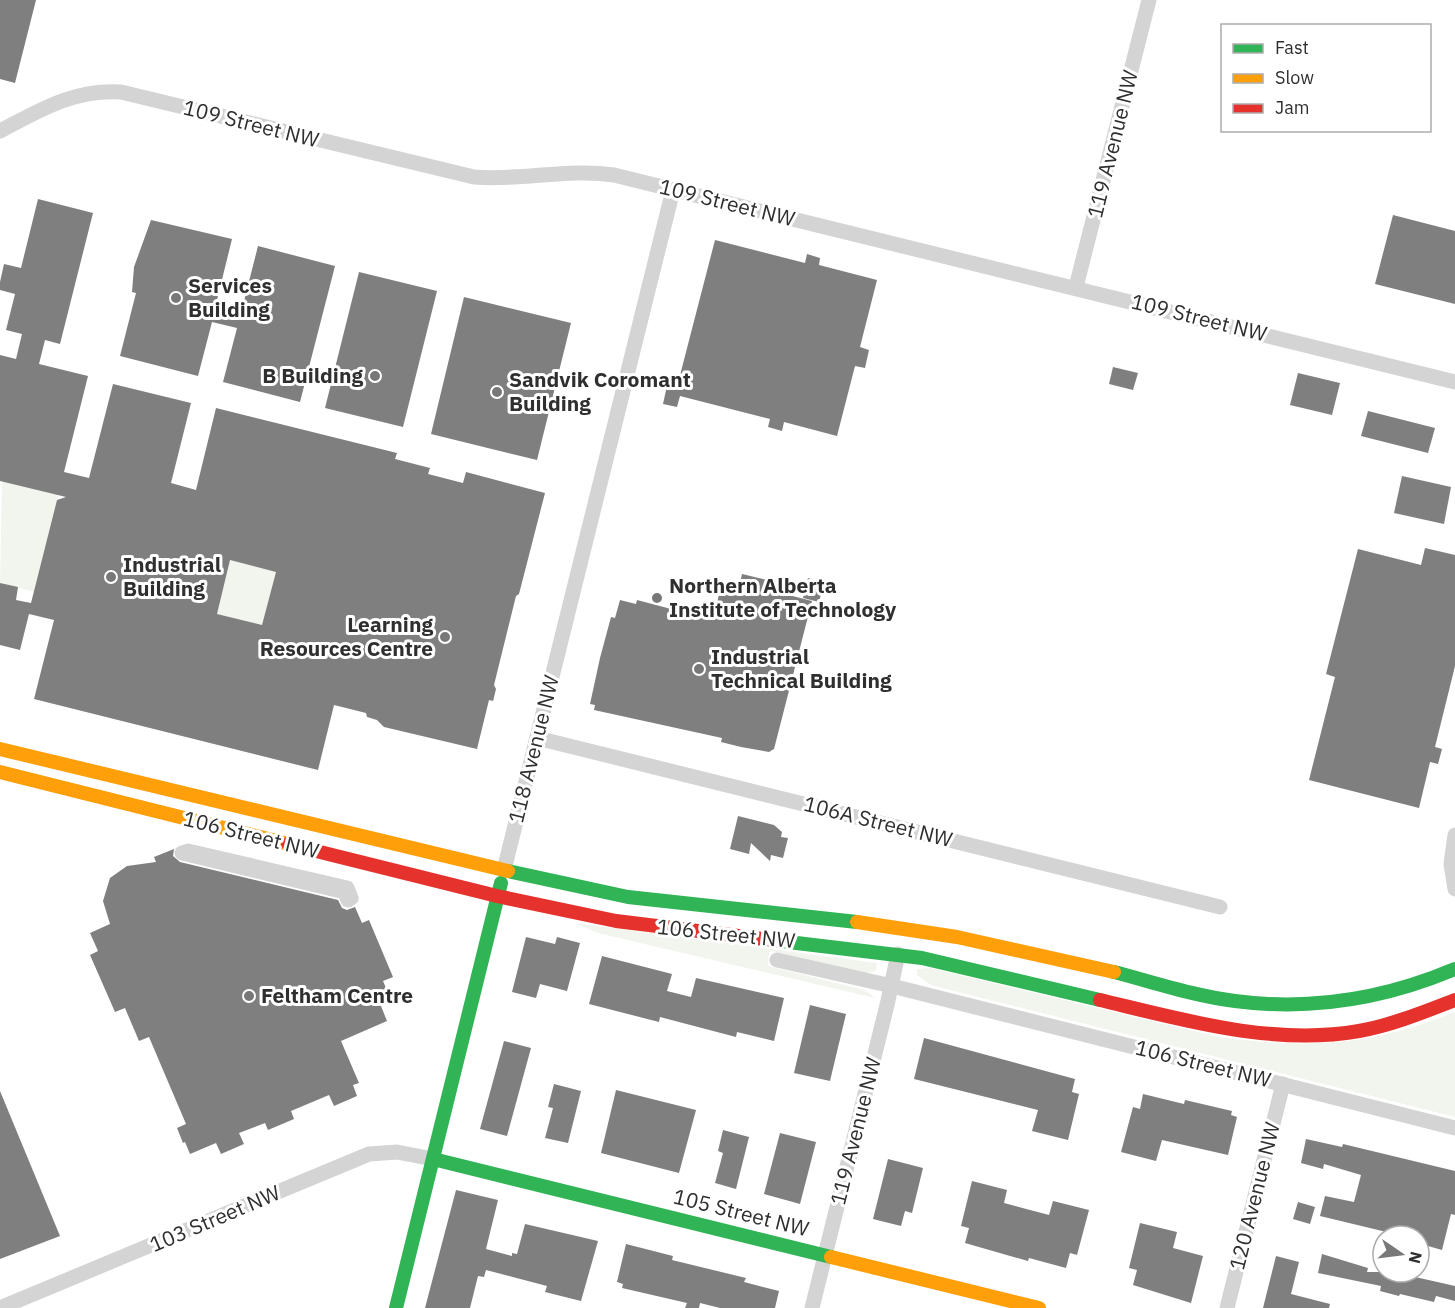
<svg xmlns="http://www.w3.org/2000/svg" width="1455" height="1308" font-family="'IBM Plex Sans',sans-serif">
  <style>
    .green { fill: #f1f5ed }
    .building { fill: #7f7f7f; fill-rule: evenodd }
    .lines { fill: none; stroke-linecap: round; stroke-linejoin: round }
    .street { stroke: #d4d4d4; stroke-width: 15 }
    .fast { stroke: #30b455; stroke-width: 14 }
    .slow { stroke: #ff9f0a; stroke-width: 14 }
    .jam { stroke: #e5322d; stroke-width: 14 }
    .poi-dot { fill: #787878; stroke: #fff; stroke-width: 2 }
    .labels { text-anchor: middle; stroke-width: 6; stroke-linejoin: round; paint-order: stroke }
    .street-label { font-size: 21px; fill: #2f2f2f; stroke: #fff }
    .poi-label { font-size: 21px; font-weight: bold; fill: #2f2f2f; stroke: #fff; text-anchor: start }
  </style>
  <rect width="100%" height="100%" fill="#fff"/>
  <g class="green">
    <polygon points="2,481 58,495 34,592 0,583"/>
    <polygon points="230,560 276,572 262,625 217,614"/>
    <polygon points="575,923 877,963 876,971 863,973 772,951 769,952 768,966 865,990 875,998 598,933"/>
    <path d="M930,968L1219,1037C1307,1049 1372,1046 1455,1012V1117L931,985L917,975V969Z"/>
  </g>
  <g class="building">
    <polygon points="0,0 36,0 15,83 0,79"/>
    <path d="M38,199L93,213L60,344L45,340L39,364L88,376L64,472L89,478L113,384L191,403L171,483L196,490L216,408L397,453L395,459L430,468L428,474L463,483L466,472L545,493L519,594L516,596L494,685L496,689L493,701L489,700L477,749L384,727L377,720L367,717L366,713L334,705L318,770L34,699L54,620L29,614L20,650L0,645V583L18,587L16,600L31,603L57,500L66,497L0,481V355L16,359L22,334L6,330L15,294L0,290V282L4,264L21,268ZM230,560L276,572L262,625L217,614Z"/>
    <polygon points="1393,215 1455,231 1455,304 1375,284"/>
    <polygon points="151,220 232,239 216,304 242,309 258,246 335,266 300,402 223,382 237,328 212,322 198,376 120,356 136,293 132,292 134,267"/>
    <polygon points="715,240 805,263 807,254 820,258 819,265 877,280 860,347 869,350 865,368 855,366 837,436 784,422 782,431 768,427 770,419 680,396 677,407 663,404 668,381 678,383"/>
    <polygon points="359,272 437,291 403,427 325,408"/>
    <polygon points="464,297 571,323 537,460 431,434"/>
    <polygon points="1113,367 1138,373 1133,390 1109,384"/>
    <polygon points="1298,373 1340,383 1332,415 1290,405"/>
    <polygon points="1368,411 1435,428 1428,453 1361,436"/>
    <polygon points="1402,476 1451,487 1444,524 1394,513"/>
    <polygon points="1425,548 1455,555 1455,666 1435,747 1442,749 1438,764 1430,762 1419,808 1309,780 1335,677 1326,674 1358,549 1421,565"/>
    <polygon points="742,574 775,582 773,591 812,601 774,749 769,752 741,747 721,742 722,738 594,710 595,705 590,704 600,658 611,617 615,618 620,600 636,604 637,600 713,620 722,582 739,587"/>
    <polygon points="808,578 824,583 819,602 803,598"/>
    <polygon points="738,816 774,825 782,832 781,837 788,838 783,858 771,855 770,861 751,843 749,854 730,849"/>
    <polygon points="174,849 173,856 180,862 338,900 342,908 347,910 355,907 362,923 369,920 393,977 383,981 392,1002 381,1006 387,1021 341,1041 359,1083 353,1085 357,1096 334,1106 329,1095 291,1111 294,1119 268,1130 265,1123 239,1133 244,1144 221,1154 216,1143 190,1154 185,1142 183,1143 177,1128 186,1124 149,1037 139,1041 125,1008 115,1012 90,955 98,951 90,933 110,924 103,901 110,878 127,866 156,862 154,857"/>
    <polygon points="526,937 555,944 557,937 580,943 567,991 540,984 536,998 512,992"/>
    <polygon points="602,956 672,974 667,991 691,997 696,978 784,998 774,1041 737,1032 736,1037 660,1017 659,1022 589,1004"/>
    <polygon points="810,1005 846,1014 830,1081 794,1073"/>
    <polygon points="924,1038 1075,1079 1072,1092 1079,1094 1068,1140 1032,1131 1038,1110 914,1079"/>
    <polygon points="504,1041 531,1048 507,1136 480,1129"/>
    <polygon points="554,1084 581,1091 568,1143 545,1138 553,1108 548,1107"/>
    <polygon points="616,1090 696,1110 679,1173 601,1153"/>
    <polygon points="0,1091 60,1236 0,1259"/>
    <polygon points="1143,1094 1184,1104 1185,1100 1232,1111 1231,1115 1237,1117 1228,1155 1162,1140 1156,1161 1121,1152 1133,1107 1140,1109"/>
    <polygon points="723,1130 749,1137 736,1189 715,1183 723,1153 718,1151"/>
    <polygon points="780,1133 816,1142 800,1204 764,1194"/>
    <polygon points="1306,1139 1342,1147 1343,1144 1455,1171 1455,1215 1451,1214 1442,1250 1421,1244 1423,1236 1403,1236 1320,1216 1325,1196 1354,1202 1361,1175 1324,1164 1323,1169 1301,1163"/>
    <polygon points="888,1159 923,1168 912,1213 905,1211 901,1226 873,1219"/>
    <polygon points="972,1181 1007,1190 1004,1203 1049,1215 1053,1201 1089,1210 1077,1255 1070,1253 1066,1268 1029,1258 1028,1261 965,1243 969,1228 961,1226"/>
    <polygon points="456,1190 498,1200 486,1249 512,1256 512,1253 517,1254 525,1224 598,1241 581,1301 545,1292 547,1286 486,1270 484,1277 478,1276 470,1308 425,1308"/>
    <polygon points="1298,1202 1315,1207 1310,1224 1293,1219"/>
    <polygon points="1140,1223 1177,1232 1173,1248 1203,1256 1191,1303 1133,1285 1137,1270 1129,1268"/>
    <polygon points="626,1244 673,1256 672,1260 746,1278 744,1282 779,1291 775,1308 720,1308 700,1303 699,1308 685,1308 687,1303 622,1288 623,1284 617,1282"/>
    <polygon points="1322,1254 1368,1268 1367,1272 1393,1272 1455,1286 1455,1301 1436,1296 1434,1302 1400,1294 1399,1296 1380,1291 1381,1286 1318,1273"/>
    <polygon points="1276,1256 1299,1262 1291,1294 1330,1304 1329,1308 1263,1308"/>
  </g>
  <g class="lines">
    <g class="street">
      <path d="M0,131C40,110 74,89 121,92L474,177C521,181 568,168 614,175L1455,382"/>
      <polyline points="1076,287 1149,0"/>
      <polyline points="537,738 1220,907"/>
      <polyline points="1455,835 1451,864 1455,889"/>
      <polygon points="188,851 347,888 351,898 348,900 345,892 182,853"/>
      <polyline points="504,870 673,190"/>
      <polyline points="777,960 892,986 1455,1128"/>
      <polyline points="0,1308 369,1154 397,1152 433,1159"/>
      <polyline points="812,1308 887,1005 898,954"/>
      <polyline points="1227,1308 1283,1084"/>
    </g>
    <g class="fast">
      <polyline points="508,871 628,897 857,922"/>
      <polyline points="780,941 922,958 1100,1000"/>
      <path d="M1114,972C1153,982 1194,996 1235,1001C1311,1011 1384,999 1455,969"/>
      <polyline points="433,1159 831,1257"/>
      <polyline points="396,1308 501,883"/>
    </g>
    <g class="slow">
      <polyline points="0,749 508,871"/>
      <polyline points="0,772 288,844"/>
      <polyline points="857,922 957,937 1114,972"/>
      <polyline points="831,1257 1039,1308"/>
    </g>
    <g class="jam">
      <polyline points="288,844 497,896 616,921 780,941"/>
      <path d="M1100,1000C1183,1020 1273,1046 1359,1031C1392,1025 1424,1012 1455,1000"/>
    </g>
  </g>
  <g class="poi-dot">
    <circle cx="176" cy="298" r="6"/>
    <circle cx="375" cy="376" r="6"/>
    <circle cx="497" cy="392" r="6"/>
    <circle cx="111" cy="577" r="6"/>
    <circle cx="657" cy="598" r="6"/>
    <circle cx="445" cy="637" r="6"/>
    <circle cx="699" cy="669" r="6"/>
    <circle cx="249" cy="996" r="6"/>
  </g>
  <g class="labels">
    <g class="street-label">
      <text transform="translate(251 124) rotate(14)" y="7">109 Street NW</text>
      <text transform="translate(1113 144) rotate(-76)" y="7">119 Avenue NW</text>
      <text transform="translate(727 203) rotate(14)" y="7">109 Street NW</text>
      <text transform="translate(1199 318) rotate(14)" y="7">109 Street NW</text>
      <text transform="translate(534 749) rotate(-76)" y="7">118 Avenue NW</text>
      <text transform="translate(878 822) rotate(14)" y="7">106A Street NW</text>
      <text transform="translate(251 835) rotate(14)" y="7">106 Street NW</text>
      <text transform="translate(726 934) rotate(6)" y="7">106 Street NW</text>
      <text transform="translate(1203 1064) rotate(14)" y="7">106 Street NW</text>
      <text transform="translate(856 1131) rotate(-76)" y="7">119 Avenue NW</text>
      <text transform="translate(1255 1196) rotate(-76)" y="7">120 Avenue NW</text>
      <text transform="translate(741 1213) rotate(14)" y="7">105 Street NW</text>
      <text transform="translate(215 1219) rotate(-23)" y="7">103 Street NW</text>
    </g>
    <g class="poi-label">
      <text x="188" y="293">Services<tspan x="188" dy="24">Building</tspan></text>
      <text x="363" y="383" text-anchor="end">B Building</text>
      <text x="509" y="387">Sandvik Coromant<tspan x="509" dy="24">Building</tspan></text>
      <text x="123" y="572">Industrial<tspan x="123" dy="24">Building</tspan></text>
      <text x="669" y="593">Northern Alberta<tspan x="669" dy="24">Institute of Technology</tspan></text>
      <text x="433" y="632" text-anchor="end">Learning<tspan x="433" dy="24">Resources Centre</tspan></text>
      <text x="711" y="664">Industrial<tspan x="711" dy="24">Technical Building</tspan></text>
      <text x="261" y="1003">Feltham Centre</text>
    </g>
  </g>
  <rect x="1221" y="24" width="210" height="108" fill="#ffffff" stroke="#acacac" stroke-width="1.5"/>
  <rect x="1233" y="44" width="30" height="9" fill="#30b455" stroke="#acacac" stroke-width="1.5"/>
  <text x="1275" y="54" font-size="18" fill="#2f2f2f">Fast</text>
  <rect x="1233" y="74" width="30" height="9" fill="#ff9f0a" stroke="#acacac" stroke-width="1.5"/>
  <text x="1275" y="84" font-size="18" fill="#2f2f2f">Slow</text>
  <rect x="1233" y="104" width="30" height="9" fill="#e5322d" stroke="#acacac" stroke-width="1.5"/>
  <text x="1275" y="114" font-size="18" fill="#2f2f2f">Jam</text>
  <g transform="translate(1401 1254) rotate(104)"><circle r="28" fill="#ffffff" stroke="#acacac" stroke-width="1.5"/>
  <path d="M0-4.5L10 22L0 15L-10 22Z" fill="#787878"/>
  <text y="-9" font-size="16" font-weight="bold" text-anchor="middle" fill="#2f2f2f">N</text>
  </g>
</svg>
